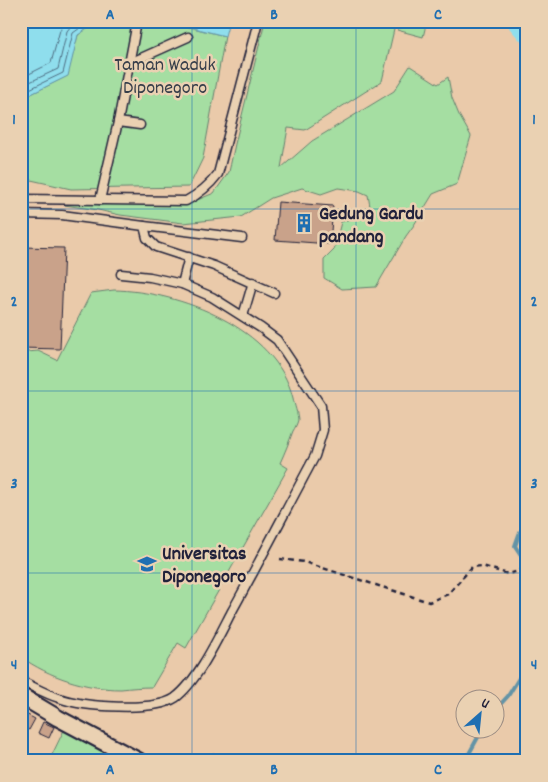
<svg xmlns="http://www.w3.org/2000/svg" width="548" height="782" font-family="Dekko,sans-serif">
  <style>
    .green { fill: #a5dea2; stroke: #64806e }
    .water { fill: #8fdeed; stroke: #6393a6 }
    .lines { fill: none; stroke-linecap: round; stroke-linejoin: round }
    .shore { stroke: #4e6d82; stroke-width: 1 }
    .stream { stroke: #6393a6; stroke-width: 4 }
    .river { stroke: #8fdeed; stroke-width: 24 }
    .building { fill: #c9a28a; stroke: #22223b }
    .lane-casing { stroke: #22223b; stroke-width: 11 }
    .street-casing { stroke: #22223b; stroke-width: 19 }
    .path { stroke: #22223b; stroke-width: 2.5; stroke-dasharray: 5 4; stroke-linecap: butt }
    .lane { stroke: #ead1b2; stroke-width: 8 }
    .street { stroke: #ead1b2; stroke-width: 15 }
    .grid { fill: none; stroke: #1f6fb2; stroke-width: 1; stroke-opacity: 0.55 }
    .labels { text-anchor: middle; stroke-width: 5; stroke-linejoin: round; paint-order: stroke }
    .park-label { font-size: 20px; fill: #363e4a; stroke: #ead1b2 }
    .poi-label { font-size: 20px; font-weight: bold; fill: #22223b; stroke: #ead1b2; text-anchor: start }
    .neatline { fill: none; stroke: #1f6fb2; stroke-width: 2 }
    .grid-label { font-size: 16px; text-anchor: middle; font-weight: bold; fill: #1f6fb2 }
  </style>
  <rect width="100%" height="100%" fill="#eacaaa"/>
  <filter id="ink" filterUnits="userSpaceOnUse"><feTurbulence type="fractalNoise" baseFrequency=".02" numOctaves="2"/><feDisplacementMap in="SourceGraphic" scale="10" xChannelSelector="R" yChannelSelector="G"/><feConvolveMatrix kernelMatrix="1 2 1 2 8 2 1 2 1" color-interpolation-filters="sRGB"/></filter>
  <g filter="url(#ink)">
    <g class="green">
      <polygon points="99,21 165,21 225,36 203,158 189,187 71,189 31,180 21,179 21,99 67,76 78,35"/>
      <polygon points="265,21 396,21 382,81 305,130 288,128 281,168 312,141 394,91 410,66 438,84 448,77 452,98 459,115 471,136 457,184 433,194 414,225 406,236 376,287 342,289 324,278 324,260 334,250 341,222 371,212 368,195 359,191 338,188 321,194 302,188 271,198 241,217 183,223 120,215 98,210 64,205 65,202 190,203 214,193 229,172 235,144"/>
      <polygon points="399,21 427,21 423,37 397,30"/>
      <path d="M114,290C179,291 276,328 293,398C294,404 298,415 298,420C297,424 295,428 293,431C289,442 285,452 280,463L288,468L186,648L178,643L152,687C141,687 131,688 121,689C86,689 49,677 21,657V364L27,352L38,351L57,360L91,293Z"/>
      <polygon points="64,730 118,761 49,761"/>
    </g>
    <g class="water">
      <polygon points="21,21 99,21 78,35 68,76 21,99"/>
      <polygon points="165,21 229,21 225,36"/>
    </g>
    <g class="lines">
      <g class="shore">
        <polyline points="21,78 51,63 60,30 65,21"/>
        <polyline points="21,86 58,69 67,31 71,26 78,21"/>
        <polyline points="21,93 63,73 73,33 90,21"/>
      </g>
      <g class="stream">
        <polyline points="527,523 520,532 515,546 527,564"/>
        <polyline points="496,709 508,696 527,665"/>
        <polyline points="465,761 482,730"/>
      </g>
      <polyline class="river" points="519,21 527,30"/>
    </g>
    <g class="building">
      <polygon points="278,202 333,206 330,244 275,240"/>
      <polygon points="21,247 64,248 60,349 21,348"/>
      <polygon points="24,713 35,719 29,730 21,726 21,718"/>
      <polygon points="43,722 54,727 49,738 38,733"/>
      <polygon points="213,753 228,761 209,761"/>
    </g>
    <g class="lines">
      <g class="lane-casing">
        <g id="lane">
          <polyline points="130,63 188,37"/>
          <polyline points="118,122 137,22"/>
          <path d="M21,199L186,201C199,194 209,186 218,174L258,21"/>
          <polyline points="100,200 118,122 140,125"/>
          <polyline points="21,214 62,215 144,226 147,238 156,247 214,266 274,293"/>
          <polyline points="144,226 242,238"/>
          <polyline points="182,284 189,257"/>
          <polyline points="243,316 253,282"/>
          <path d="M21,681C34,687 46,694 59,698C83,707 154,712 175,698C197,682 218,638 231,613C260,561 287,508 315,456L323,430L321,406L277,340L261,328L212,297L182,284L150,277L121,274"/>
        </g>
      </g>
      <g class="street-casing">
        <polyline id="street" points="21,696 58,718 139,761"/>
      </g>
      <polyline class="path" points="280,559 304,562 429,602 448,594 472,567 482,566 508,574 527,569"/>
      <use href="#lane" class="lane"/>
      <use href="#street" class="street"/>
    </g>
  </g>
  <path class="grid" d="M192,21V761M356,21V761M21,209H527M21,391H527M21,573H527"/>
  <defs>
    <g id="building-bare" transform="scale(1.5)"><path d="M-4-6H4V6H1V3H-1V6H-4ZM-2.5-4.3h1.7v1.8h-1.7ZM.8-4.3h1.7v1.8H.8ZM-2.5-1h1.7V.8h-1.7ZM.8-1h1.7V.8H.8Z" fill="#1f6fb2" stroke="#ead1b2" stroke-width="2.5" paint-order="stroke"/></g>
    <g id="university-bare" transform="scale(1.5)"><path d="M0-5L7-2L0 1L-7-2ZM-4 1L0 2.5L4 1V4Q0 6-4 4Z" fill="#1f6fb2" stroke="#ead1b2" stroke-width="2.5" paint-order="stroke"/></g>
  </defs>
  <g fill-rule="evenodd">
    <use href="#building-bare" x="304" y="223"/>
    <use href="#university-bare" x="147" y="564"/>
  </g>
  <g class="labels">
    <g class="park-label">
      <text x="165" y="70">Taman Waduk<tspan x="165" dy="23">Diponegoro</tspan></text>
    </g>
    <g class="poi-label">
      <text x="319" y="219">Gedung Gardu<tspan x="319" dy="23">pandang</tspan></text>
      <text x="162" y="559">Universitas<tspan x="162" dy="23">Diponegoro</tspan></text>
    </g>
  </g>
  <rect width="548" height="782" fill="none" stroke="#ead1b2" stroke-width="55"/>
  <g transform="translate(480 714) rotate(27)"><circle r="24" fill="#ead1b2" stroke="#9a8b82"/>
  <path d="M0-4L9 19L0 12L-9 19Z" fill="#1f6fb2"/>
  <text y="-8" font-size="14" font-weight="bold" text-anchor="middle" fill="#22223b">U</text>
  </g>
  <rect x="28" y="28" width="492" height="726" class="neatline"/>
  <g class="grid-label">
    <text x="110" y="19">A</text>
    <text x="274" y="19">B</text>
    <text x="438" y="19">C</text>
    <text x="14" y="124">1</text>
    <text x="534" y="124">1</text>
    <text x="14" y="306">2</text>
    <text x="534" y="306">2</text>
    <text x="14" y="488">3</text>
    <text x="534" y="488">3</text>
    <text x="14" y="669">4</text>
    <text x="534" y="669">4</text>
    <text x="110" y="774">A</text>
    <text x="274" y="774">B</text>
    <text x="438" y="774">C</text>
  </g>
</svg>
